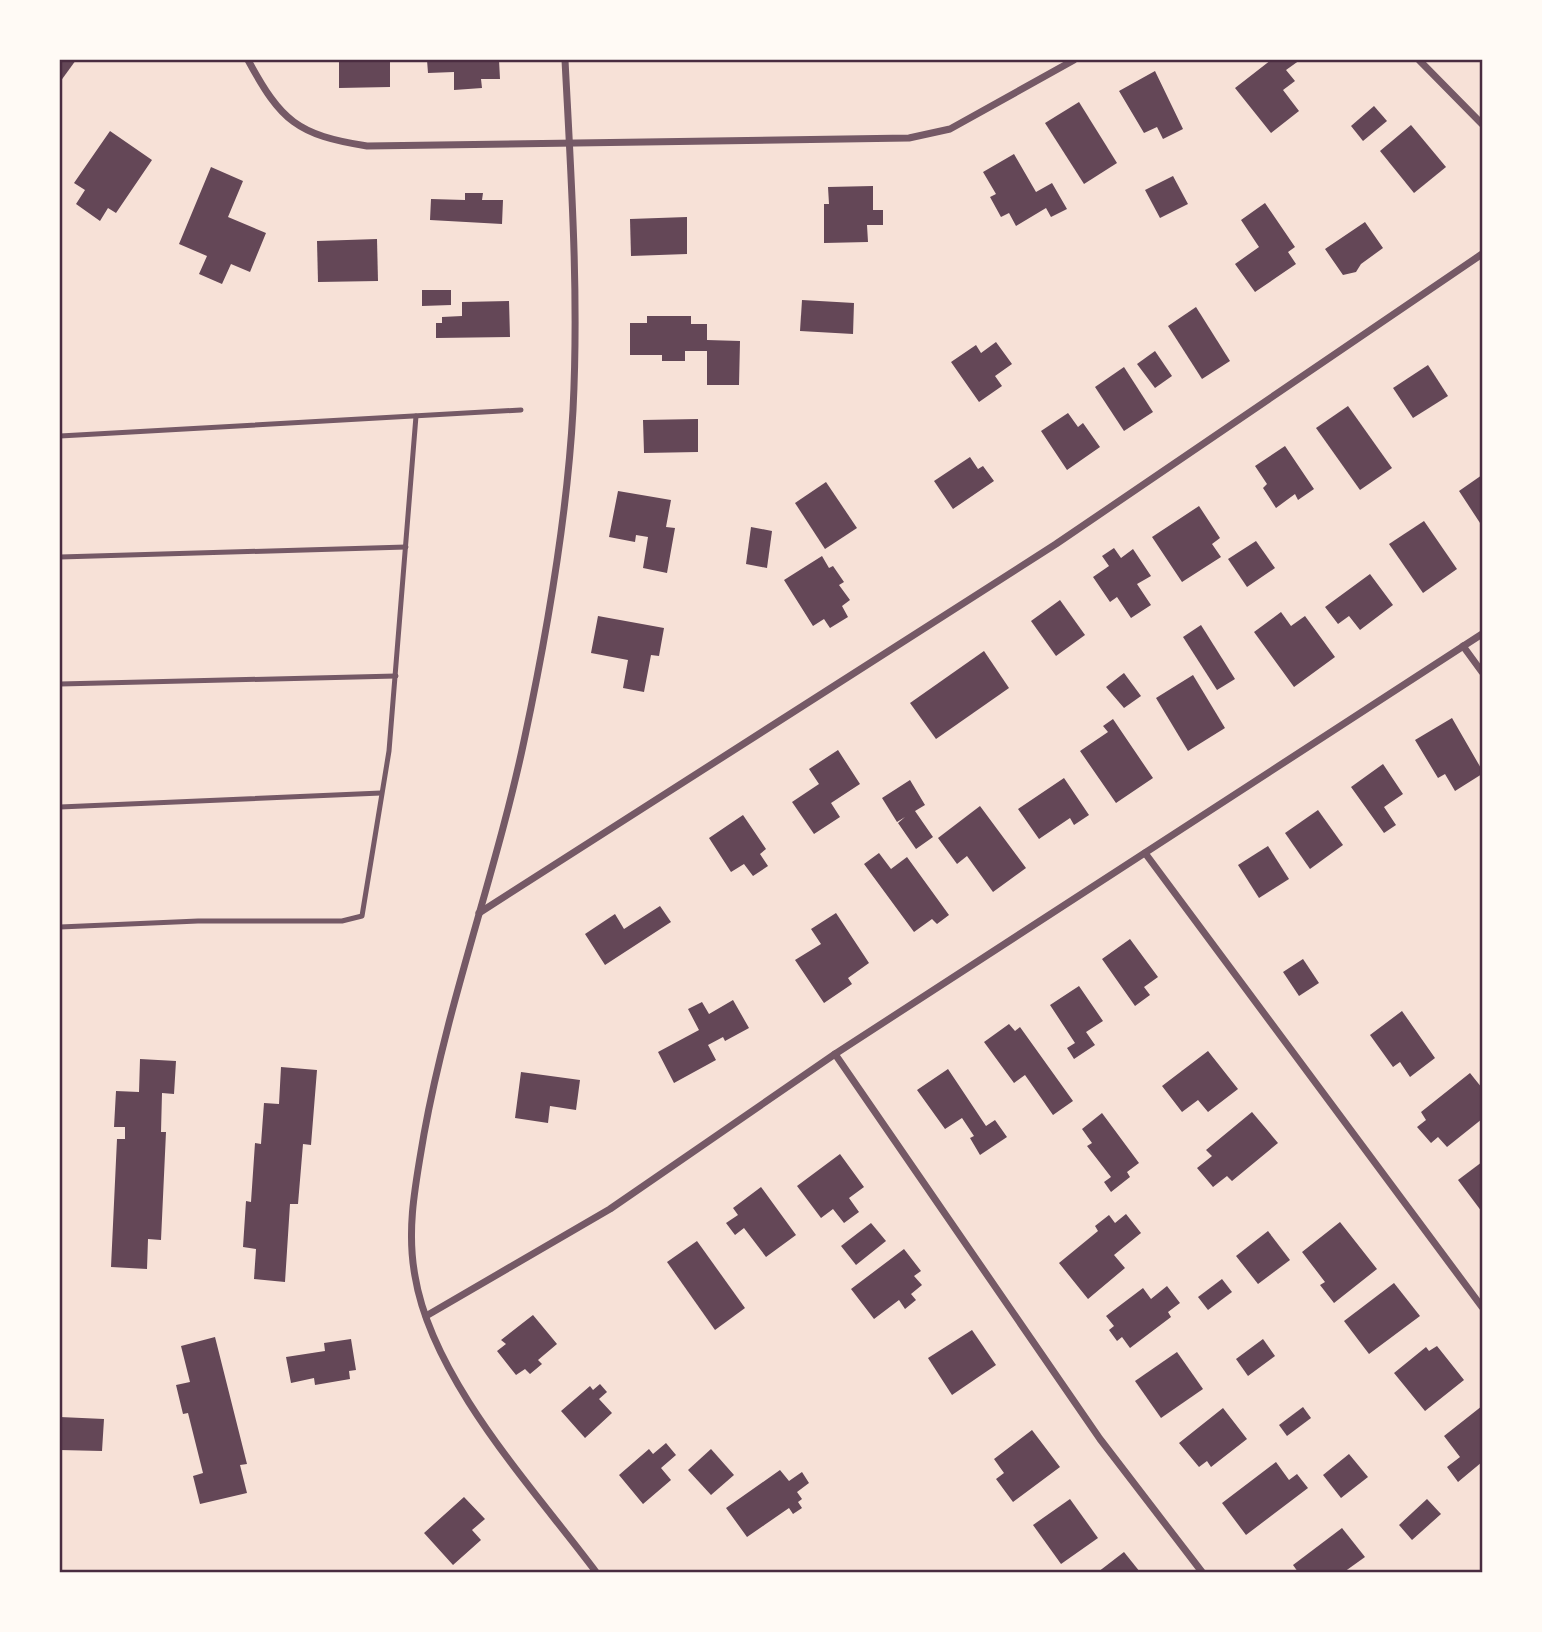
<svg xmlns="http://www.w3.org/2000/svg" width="1542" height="1632" font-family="'Fira Sans',sans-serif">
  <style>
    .building { fill: #644757 }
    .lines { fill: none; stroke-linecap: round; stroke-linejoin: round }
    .service { stroke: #755966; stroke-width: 5 }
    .minor { stroke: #755966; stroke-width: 7 }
    .neatline { fill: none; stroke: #4a2c40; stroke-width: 2.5 }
  </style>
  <rect width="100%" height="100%" fill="#f7e1d7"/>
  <g class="building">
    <polygon points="60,60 76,60 60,82"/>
    <polygon points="339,60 390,60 390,87 339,88"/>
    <polygon points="427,60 499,60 500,79 481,79 482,88 454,90 454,72 428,73"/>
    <polygon points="1271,60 1300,60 1286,70 1295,81 1283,90 1299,111 1271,133 1235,88"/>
    <polygon points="1155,71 1183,129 1163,139 1157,127 1144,133 1119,91"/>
    <polygon points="1079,102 1117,163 1084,184 1045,123"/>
    <polygon points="1374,106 1387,121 1363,141 1351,126"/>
    <polygon points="1411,125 1446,167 1414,193 1380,151"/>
    <polygon points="110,131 152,160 116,213 108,208 100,221 76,204 85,190 74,183"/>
    <polygon points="1014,154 1036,192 1052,183 1067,209 1051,217 1046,208 1016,226 1009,213 1001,217 990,197 996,194 983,172"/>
    <polygon points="211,167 243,181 228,217 266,233 250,272 231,264 222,284 199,274 207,256 179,244"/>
    <polygon points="1173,176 1188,204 1160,218 1145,190"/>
    <polygon points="873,186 873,210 883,210 883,225 867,225 868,242 824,243 824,204 829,204 828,187"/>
    <polygon points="465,193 483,193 482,200 503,200 502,224 430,220 431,199 465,200"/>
    <polygon points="1265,203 1295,247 1288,252 1296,264 1255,292 1235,264 1259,247 1241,220"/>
    <polygon points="687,217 687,254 631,256 630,219"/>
    <polygon points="1365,222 1383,248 1361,264 1356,272 1343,275 1325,249"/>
    <polygon points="377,239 378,281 318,282 317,241"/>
    <polygon points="422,290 451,290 451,305 422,306"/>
    <polygon points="802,300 854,303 853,334 800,331"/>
    <polygon points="509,301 510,337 436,338 436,323 442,323 442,317 462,316 462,302"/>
    <polygon points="1196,307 1230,361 1202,379 1168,326"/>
    <polygon points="647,316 691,316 691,324 707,324 707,340 740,341 739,385 707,385 707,351 685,351 685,361 662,361 662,355 630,355 630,323 647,323"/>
    <polygon points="996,342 1012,364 995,376 1002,386 979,402 951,362 976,345 981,353"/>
    <polygon points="1155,351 1172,376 1155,388 1137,364"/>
    <polygon points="1428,365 1448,396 1413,418 1393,388"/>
    <polygon points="1124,367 1153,412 1124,431 1095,387"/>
    <polygon points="1348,406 1392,468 1360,490 1316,428"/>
    <polygon points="1068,413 1078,427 1083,423 1100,447 1067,470 1041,431"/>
    <polygon points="698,419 698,452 644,453 643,420"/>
    <polygon points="1285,446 1314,489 1298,500 1295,494 1276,508 1263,488 1267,484 1255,466"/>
    <polygon points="970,457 978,469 983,466 994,481 953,509 934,481"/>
    <polygon points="1482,475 1482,526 1459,491"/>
    <polygon points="826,482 857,528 825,549 795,503"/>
    <polygon points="618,491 671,500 666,527 675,528 667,573 643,568 648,537 636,535 635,542 609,537"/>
    <polygon points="1199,506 1220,538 1212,544 1221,557 1182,582 1152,537"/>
    <polygon points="1424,521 1457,569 1423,593 1389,544"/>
    <polygon points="751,527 772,531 767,568 746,564"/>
    <polygon points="1256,541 1275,568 1247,587 1228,559"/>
    <polygon points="1114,548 1121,558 1133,549 1151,576 1137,584 1151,605 1131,618 1117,597 1110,602 1093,577 1109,566 1102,556"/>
    <polygon points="822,556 829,568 833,566 844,582 839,585 850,600 842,606 848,617 830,628 824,619 813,626 784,580"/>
    <polygon points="1370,574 1393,605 1360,630 1349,616 1338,624 1325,607"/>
    <polygon points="1060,600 1085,635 1056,656 1031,621"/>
    <polygon points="1281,612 1291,626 1305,616 1335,657 1294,687 1254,632"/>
    <polygon points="598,616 664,628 659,656 651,655 644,692 623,688 628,660 591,653"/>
    <polygon points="1201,625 1235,679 1217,690 1183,637"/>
    <polygon points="984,651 1009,688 936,739 910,703"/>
    <polygon points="1124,673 1141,696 1124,708 1106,687"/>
    <polygon points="1193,675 1225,728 1188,751 1156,698"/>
    <polygon points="1452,718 1482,770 1482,774 1455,791 1445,774 1438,778 1415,740"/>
    <polygon points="1113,719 1153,778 1116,803 1080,751 1108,732 1103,726"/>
    <polygon points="838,750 860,784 831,803 840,817 814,834 792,802 819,784 809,769"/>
    <polygon points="1383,764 1403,794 1384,807 1396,825 1384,833 1351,787"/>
    <polygon points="1064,778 1089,815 1074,825 1070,818 1039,839 1018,809"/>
    <polygon points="910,780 925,805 915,811 933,837 916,849 898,823 905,817 897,822 882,798"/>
    <polygon points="980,806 1026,868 993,892 967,856 957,864 938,838"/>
    <polygon points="1318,810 1343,845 1310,869 1285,833"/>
    <polygon points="743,815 766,849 760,854 768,866 753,876 744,864 731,872 709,838"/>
    <polygon points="1268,846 1289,879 1259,898 1238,865"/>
    <polygon points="879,853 891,869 907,857 949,915 937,924 932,919 914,932 864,864"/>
    <polygon points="660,906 671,922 605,965 585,934 615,914 624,929"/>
    <polygon points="836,913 869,963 848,978 852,984 824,1003 795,960 821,944 811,929"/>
    <polygon points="1130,939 1158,977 1144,987 1150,995 1135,1006 1102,959"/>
    <polygon points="1303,959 1319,983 1299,996 1283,972"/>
    <polygon points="1079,986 1103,1021 1086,1032 1095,1045 1074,1059 1067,1048 1075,1043 1050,1005"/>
    <polygon points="733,1000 749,1028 725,1041 723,1037 708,1045 716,1060 674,1083 658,1052 699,1030 688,1009 702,1002 709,1014"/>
    <polygon points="1402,1011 1435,1058 1410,1077 1400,1062 1393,1067 1370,1035"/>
    <polygon points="1009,1024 1015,1031 1020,1027 1073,1101 1053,1115 1025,1075 1014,1083 984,1042"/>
    <polygon points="1208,1051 1238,1089 1208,1112 1198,1100 1182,1112 1162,1086"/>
    <polygon points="140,1059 176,1061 174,1094 162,1093 161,1132 166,1132 161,1240 148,1239 147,1269 111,1267 117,1139 125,1139 125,1127 114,1127 116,1091 139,1092"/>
    <polygon points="281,1067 317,1070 311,1145 303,1144 298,1204 290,1204 285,1282 254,1279 256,1249 243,1247 246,1201 251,1202 255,1143 261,1144 264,1103 279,1104"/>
    <polygon points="948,1069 986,1126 995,1120 1007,1137 980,1155 970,1138 974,1136 962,1118 945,1129 917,1090"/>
    <polygon points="521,1072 580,1080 576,1110 550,1106 548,1123 515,1118"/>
    <polygon points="1470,1073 1482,1088 1482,1119 1447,1147 1438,1137 1431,1143 1417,1127 1426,1120 1421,1112"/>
    <polygon points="1252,1112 1278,1143 1232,1181 1227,1176 1213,1187 1197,1168 1212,1156 1206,1150"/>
    <polygon points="1102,1113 1139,1163 1127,1172 1130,1177 1111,1192 1104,1182 1111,1177 1087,1146 1092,1143 1082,1129"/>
    <polygon points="840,1154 864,1187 849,1198 859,1212 844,1223 833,1209 821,1218 797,1186"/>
    <polygon points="1482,1162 1482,1212 1458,1180"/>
    <polygon points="761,1187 796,1235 766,1257 744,1228 735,1235 726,1223 738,1215 733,1208"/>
    <polygon points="1126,1214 1141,1233 1114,1255 1125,1268 1088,1299 1059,1263 1098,1231 1095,1226 1109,1215 1115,1223"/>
    <polygon points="1340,1222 1377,1269 1334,1303 1320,1285 1325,1282 1302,1252"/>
    <polygon points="871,1223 886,1241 856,1265 841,1246"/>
    <polygon points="1268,1231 1290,1260 1258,1284 1236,1256"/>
    <polygon points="697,1241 745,1308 715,1330 667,1262"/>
    <polygon points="904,1249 921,1271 914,1276 922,1285 911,1294 916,1300 905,1309 899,1300 874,1319 851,1289"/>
    <polygon points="1222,1279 1232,1292 1208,1310 1198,1297"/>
    <polygon points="1394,1283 1420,1316 1369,1354 1344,1321"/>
    <polygon points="1167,1286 1180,1303 1168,1312 1171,1317 1130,1348 1122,1337 1117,1341 1109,1330 1114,1326 1106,1316 1143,1288 1151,1299"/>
    <polygon points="533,1315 557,1344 538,1360 542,1364 530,1374 525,1369 516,1375 497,1351 506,1344 501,1340"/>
    <polygon points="972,1330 996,1365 952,1395 928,1358"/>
    <polygon points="215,1337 247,1464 240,1465 247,1493 200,1504 193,1476 203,1473 188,1413 183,1414 176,1385 190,1382 181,1346"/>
    <polygon points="351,1339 356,1370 349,1371 350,1379 315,1385 314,1378 291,1383 286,1357 325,1351 324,1343"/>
    <polygon points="1263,1339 1275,1356 1248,1376 1236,1359"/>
    <polygon points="1437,1346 1464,1380 1425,1411 1394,1373 1426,1347 1429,1351"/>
    <polygon points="1177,1352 1203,1389 1161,1418 1135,1381"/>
    <polygon points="600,1384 607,1392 599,1399 612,1413 585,1438 561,1411 590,1386 593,1390"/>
    <polygon points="1482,1406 1482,1462 1458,1482 1447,1467 1460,1457 1444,1436"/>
    <polygon points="1303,1407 1311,1418 1287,1436 1279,1425"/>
    <polygon points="1223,1408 1247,1439 1211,1467 1207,1461 1199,1467 1179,1443"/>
    <polygon points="60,1417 104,1419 102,1451 60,1450"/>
    <polygon points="1032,1430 1060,1467 1013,1502 996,1479 1004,1473 994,1459"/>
    <polygon points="666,1443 676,1455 661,1468 671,1480 643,1504 619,1475 649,1449 653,1454"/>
    <polygon points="711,1449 734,1475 711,1495 688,1470"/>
    <polygon points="1349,1454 1368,1477 1341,1498 1323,1475"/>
    <polygon points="1276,1462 1289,1480 1297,1474 1308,1488 1246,1535 1222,1503"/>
    <polygon points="780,1470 789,1481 802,1472 809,1483 797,1492 802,1499 798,1502 802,1508 793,1514 789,1508 747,1537 726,1508"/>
    <polygon points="464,1497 485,1519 472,1530 481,1540 453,1565 424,1533"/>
    <polygon points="1070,1499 1098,1538 1061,1564 1033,1525"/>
    <polygon points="1427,1499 1441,1514 1412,1540 1399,1525"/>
    <polygon points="1342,1528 1365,1557 1344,1572 1298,1572 1293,1565"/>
    <polygon points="1124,1552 1140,1572 1098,1572"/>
  </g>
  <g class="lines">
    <g class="service">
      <polyline points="60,436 521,410"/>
      <polyline points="60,557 406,547"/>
      <polyline points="60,684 396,676"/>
      <polyline points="60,807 381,793"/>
      <polyline points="60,927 198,921 342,921 362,916 389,751 416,416"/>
    </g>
    <g class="minor">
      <path d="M248,60C281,121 297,135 367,146L909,138L950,129L1074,60"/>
      <path d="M565,60C571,176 579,293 573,410C567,520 547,633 524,741C496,873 448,1001 424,1134C416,1182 406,1228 415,1276C432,1380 534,1489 596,1572"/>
      <polyline points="1419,60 1482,124"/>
      <polyline points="1463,646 1482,672"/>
      <polyline points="1145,853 1482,1307"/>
      <polyline points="479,913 1056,544 1482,254"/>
      <polyline points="835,1054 1100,1439 1202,1572"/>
      <polyline points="426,1316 610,1209 835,1054 1482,634"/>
    </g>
  </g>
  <rect width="1542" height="1632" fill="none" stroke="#fffaf5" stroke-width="122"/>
  <rect x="61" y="61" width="1420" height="1510" class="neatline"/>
</svg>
